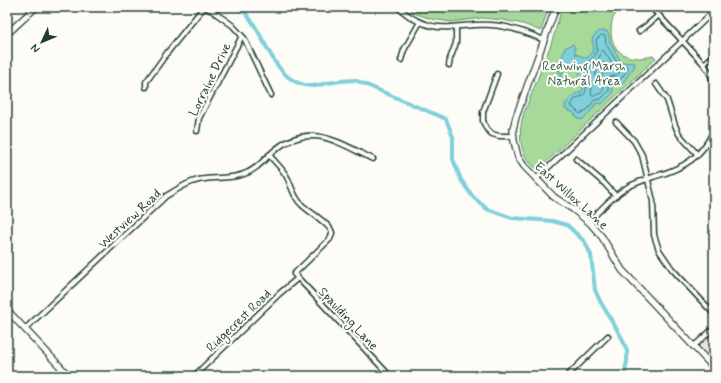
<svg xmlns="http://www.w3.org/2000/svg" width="721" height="383" font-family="Mynerve,sans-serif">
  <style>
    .built { fill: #f2e3d6 }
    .green { fill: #a7d99b; stroke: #638b68 }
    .water { fill: #80d0db; stroke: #599598 }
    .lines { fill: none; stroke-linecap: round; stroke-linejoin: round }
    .shore { stroke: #467877; stroke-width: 1 }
    .canal { stroke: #80d0db; stroke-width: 4 }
    .street-casing { stroke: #1f3d34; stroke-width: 7 }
    .secondary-casing { stroke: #1f3d34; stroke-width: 8 }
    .street { stroke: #fdfcf7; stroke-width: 4 }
    .secondary { stroke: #fdfcf7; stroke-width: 5.5 }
    .labels { text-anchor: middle; stroke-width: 4; stroke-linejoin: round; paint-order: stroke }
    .park-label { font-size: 13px; fill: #3a5c49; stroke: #fdfcf7 }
    .street-label { font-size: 13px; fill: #1f3d34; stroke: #fdfcf7 }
  </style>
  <rect width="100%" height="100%" fill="#fdfcf7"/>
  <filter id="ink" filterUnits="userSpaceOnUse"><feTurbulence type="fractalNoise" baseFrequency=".025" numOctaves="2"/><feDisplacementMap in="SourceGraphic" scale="8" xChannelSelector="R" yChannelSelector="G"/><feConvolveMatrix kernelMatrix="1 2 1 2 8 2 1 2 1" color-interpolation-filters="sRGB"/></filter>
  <g filter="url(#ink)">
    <polygon class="built" points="714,333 714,363 699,347"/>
    <g class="green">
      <polygon points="407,7 549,7 541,31 523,24 503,20 482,18 451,22 431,19 414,13"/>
      <path d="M562,7H608L618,10C617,13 614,16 613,18C611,23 611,29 611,34C614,57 633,61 653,56L656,58L540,168L537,169C521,159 518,137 522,120C523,113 527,106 529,100C535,85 541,71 546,57C553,41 557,24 562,7Z"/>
    </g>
    <path class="water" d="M600,31H607L609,36L610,42L621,62L635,63C634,70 632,69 629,74C626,78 624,82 621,85L618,84L613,86V93L602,104L596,103C592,112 588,113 582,120L577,118L574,113L565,109V104C573,99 570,93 581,93L583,89L579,74L581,69L576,62H569L563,71L561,77L558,68C563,60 562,56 565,48L573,44L575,48V54L587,58L591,54L594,47C590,38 593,36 600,31Z"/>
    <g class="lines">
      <g class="shore">
        <path d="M602,35L605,36L606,44L618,64L620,66H627L628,69L620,80C611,81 609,81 609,91L601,99L594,100C592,103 591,106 589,108C587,110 582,113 580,114L576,110L572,107L571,105L576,98L583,96C591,86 582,83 584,73C584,68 586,70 584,64C590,60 598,56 597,46C597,44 596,42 596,40Z"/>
        <path d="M604,51L614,67L619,71V73C616,77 612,75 608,78C602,82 606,91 599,94C597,95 594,95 592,95L591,93L592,88L589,75L590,67L598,60L602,51Z"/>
        <path d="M604,63L608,71L602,75L599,79L597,80C593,73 598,67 604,63Z"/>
      </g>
      <path class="canal" d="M239,7C267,29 270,84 312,86C317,86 322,84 327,83C336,82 345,80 355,80L446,119L453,137V159L461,180L473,197L487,209L512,218L552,221L567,225L585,242L591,255L595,290L600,301L622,338L627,351V361L624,376"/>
      <g class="street-casing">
        <g id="street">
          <polyline points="205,7 211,10 232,25 244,38 271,95"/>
          <path d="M398,7C413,21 431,29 451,27C465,26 477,24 491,25C509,26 526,32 544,40"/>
          <polyline points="651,7 702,62 708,70 714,82"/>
          <polyline points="639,31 645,27 659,15"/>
          <polyline points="401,60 404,50 420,22"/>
          <polyline points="704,64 714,55"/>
          <polyline points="449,65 450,59 456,43 456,27"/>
          <polyline points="497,74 483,112 483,121 486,128 492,134 499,136 513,136"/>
          <polyline points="656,84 667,100 675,125 679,134 686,142 698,155"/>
          <polyline points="146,87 146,82 167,53 204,7"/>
          <polyline points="616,122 634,141 642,155 653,201 654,235 659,250 672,269 714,314"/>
          <polyline points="197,131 199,118 242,36"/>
          <path d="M269,155C276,163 284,170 288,179C292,188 294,197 301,204C307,211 331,224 332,233C332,235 331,236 330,239L294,274L298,278L390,376"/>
          <polyline points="576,159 604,183 616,196"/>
          <polyline points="536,179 714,11"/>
          <path d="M589,221C601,210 613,195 628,187C637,182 647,179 656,176C684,168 702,157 714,130"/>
          <path d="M25,329L166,196C178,189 191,180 205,179C218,177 231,179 244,174C257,170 265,158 275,150C310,121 339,143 373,159"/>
          <polyline points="694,346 714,328"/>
          <polyline points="194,376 279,294 298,278"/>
          <polyline points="567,376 608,336"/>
        </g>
      </g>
      <g class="secondary-casing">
        <g id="secondary">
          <polyline points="556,7 516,117 513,129 514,141 518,157 524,166 554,197 574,210 590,223 602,237 622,270 714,368"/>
          <polyline points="7,34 36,7"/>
          <polyline points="7,310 69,376"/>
        </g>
      </g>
      <use href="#street" class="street"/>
      <use href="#secondary" class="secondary"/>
    </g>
  </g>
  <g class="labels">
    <g class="park-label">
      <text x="584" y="70">Redwing Marsh<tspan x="584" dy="15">Natural Area</tspan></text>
    </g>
    <g class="street-label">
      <text transform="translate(209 79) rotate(-64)" y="5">Lorraine Drive</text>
      <text transform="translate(572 195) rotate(42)" y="5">East Willox Lane</text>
      <text transform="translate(129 218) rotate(-43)" y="5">Westview Road</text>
      <text transform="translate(349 318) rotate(47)" y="5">Spaulding Lane</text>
      <text transform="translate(238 320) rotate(-44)" y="5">Ridgecrest Road</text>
    </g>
  </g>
  <rect width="721" height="383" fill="none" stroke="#fdfcf7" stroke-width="24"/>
  <rect x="12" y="12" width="697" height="359" fill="none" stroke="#1f3d34" stroke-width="1.5" filter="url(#ink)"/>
  <g transform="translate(42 42) rotate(226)" stroke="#fdfcf7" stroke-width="3" paint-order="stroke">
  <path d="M0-3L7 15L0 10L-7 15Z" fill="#1f3d34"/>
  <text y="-6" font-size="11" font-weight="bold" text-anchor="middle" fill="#1f3d34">N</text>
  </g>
</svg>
